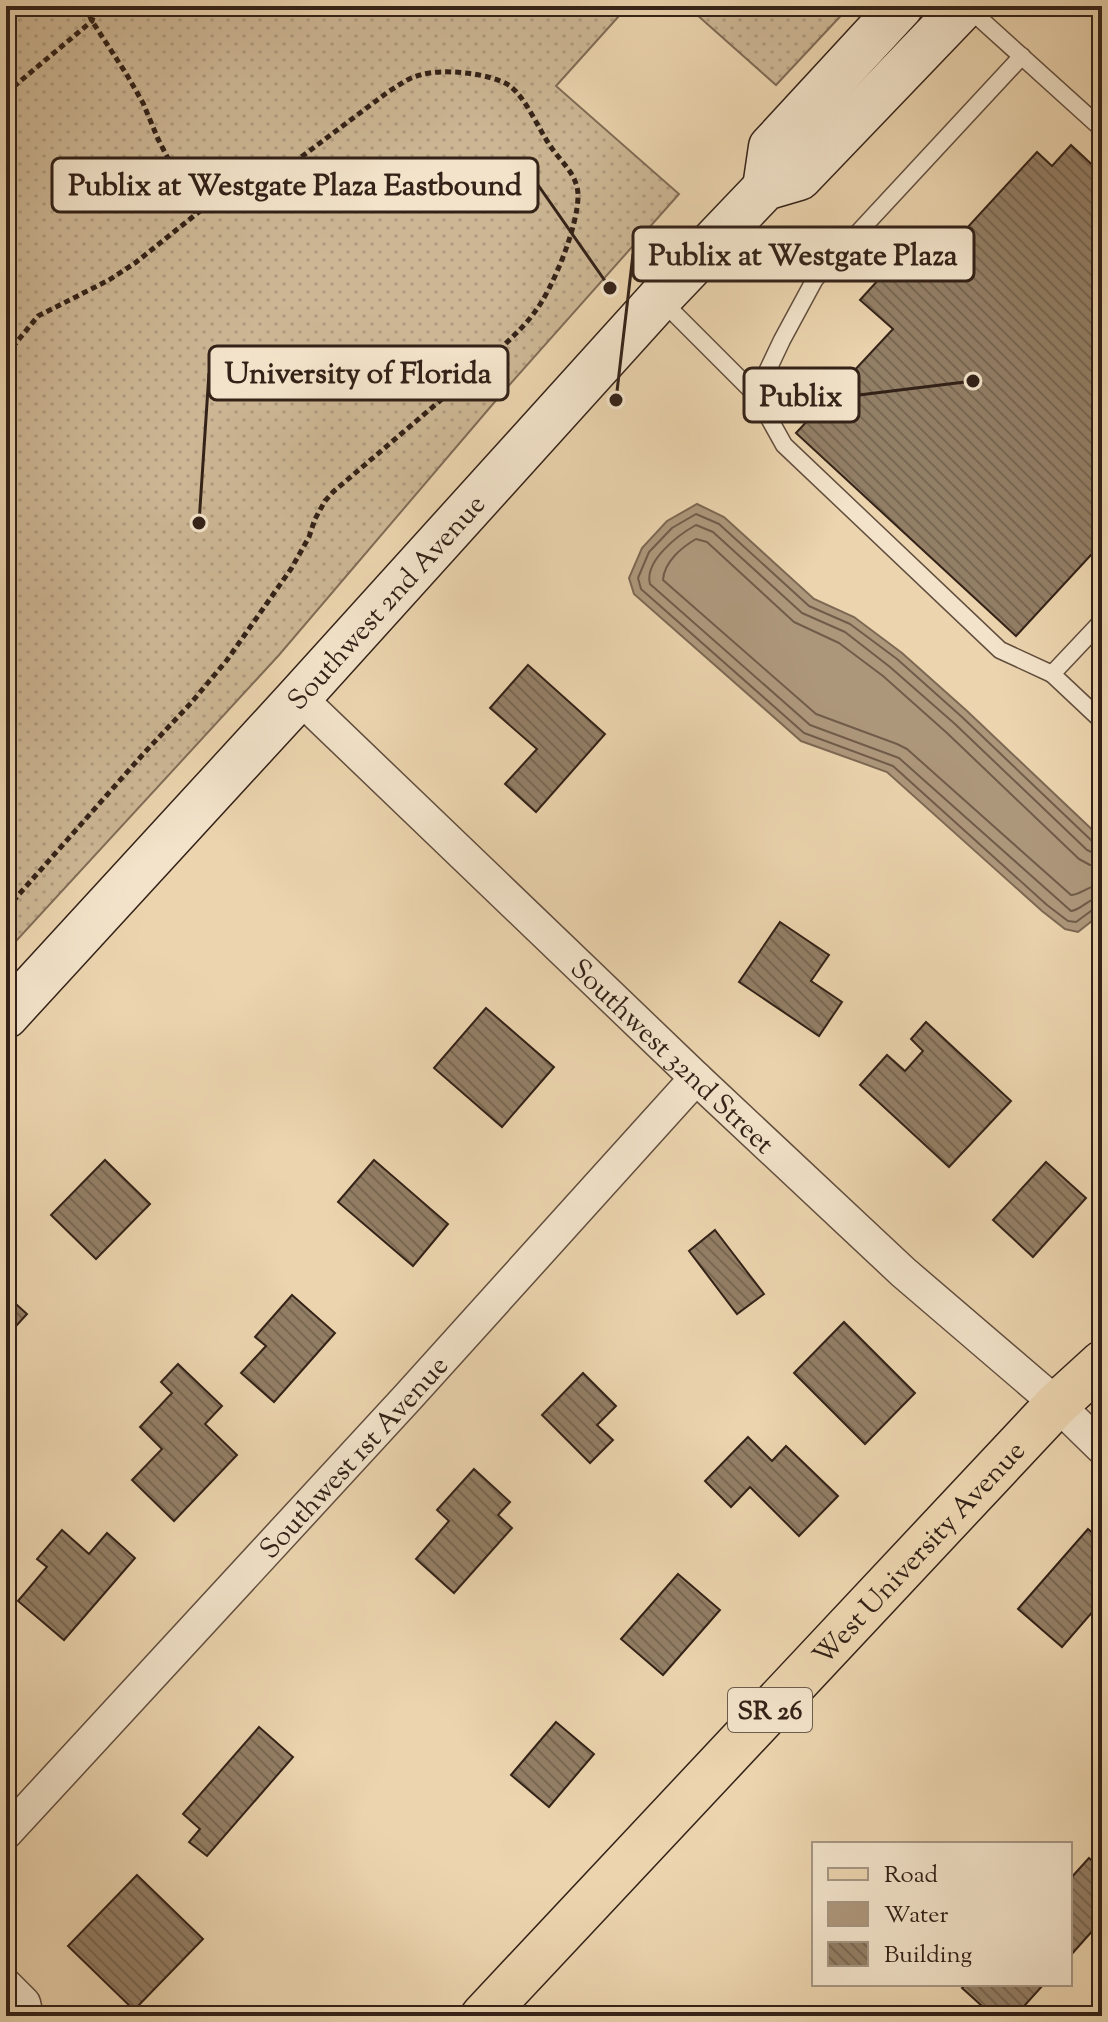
<svg xmlns="http://www.w3.org/2000/svg" width="1108" height="2022" font-family="'Sorts Mill Goudy',serif">
  <style>
    .grass { fill: url(#grass-dots); stroke: #806c56; stroke-width: 2 }
    .water { fill: #ad977b; stroke: #7d6853; stroke-width: 2 }
    .lines { fill: none; stroke-linecap: round; stroke-linejoin: round }
    .shore { stroke: #705c4a; stroke-width: 2 }
    .building { fill: url(#building-back-hatch); stroke: #342218; stroke-width: 2 }
    .lane-casing { stroke: #624e3e; stroke-width: 19 }
    .street-casing { stroke: #624e3e; stroke-width: 35 }
    .secondary-casing { stroke: #342218; stroke-width: 47 }
    .primary-casing { stroke: #342218; stroke-width: 47 }
    .path { stroke: #342218; stroke-width: 5; stroke-dasharray: 6 4; stroke-linecap: butt }
    .lane { stroke: #f2e3ca; stroke-width: 16 }
    .street { stroke: #f2e3ca; stroke-width: 32 }
    .secondary { stroke: #f2e3ca; stroke-width: 44 }
    .primary { stroke: #ebd4ae; stroke-width: 44 }
    .labels { text-anchor: middle; stroke-width: 6; stroke-linejoin: round; paint-order: stroke }
    .shield { fill: #f2e3ca; stroke: #6d5c4d; stroke-width: 2 }
    .shield-label { font-size: 26px; font-weight: bold; fill: #342218 }
    .street-label { font-size: 28px; fill: #342218; stroke: #f2e3ca }
    .leader { fill: none; stroke: #342218; stroke-width: 3 }
    .callout-dot { fill: #342218; stroke: #f2e3ca; stroke-width: 3 }
    .callout { fill: #f2e3ca; stroke: #342218; stroke-width: 3 }
    .callout-label { font-size: 30px; text-anchor: middle; font-weight: bold; fill: #342218 }
  </style>
  <defs>
    <pattern id="grass-dots" width="8" height="8" patternUnits="userSpaceOnUse" patternTransform="scale(2)"><rect width="8" height="8" fill="#ccb694"/><path d="M2 2h.1M6 6h.1" fill="none" stroke="#b09c7f" stroke-width="1.8" stroke-linecap="round"/></pattern>
    <pattern id="building-back-hatch" width="6" height="6" patternUnits="userSpaceOnUse" patternTransform="scale(2)"><rect width="6" height="6" fill="#937f66"/><path d="M-1 5l2 2M0 0l6 6M5-1l2 2" fill="none" stroke="#796853"/></pattern>
  </defs>
  <rect width="100%" height="100%" fill="#ebd4ae"/>
  <filter id="stains"><feTurbulence type="fractalNoise" baseFrequency=".0025" numOctaves="4"/><feColorMatrix values="0 0 0 0 .2 0 0 0 0 .09 0 0 0 0 .02 0 0 0 .5 -.17"/></filter>
  <radialGradient id="worn" r=".72"><stop offset=".6" stop-color="#630" stop-opacity="0"/><stop offset="1" stop-color="#630" stop-opacity=".3"/></radialGradient>
  <g class="grass">
    <polygon points="6,6 628,6 556,86 679,194 504,391 279,655 6,952"/>
    <polygon points="687,6 850,6 776,85"/>
  </g>
  <polygon class="water" points="697,504 724,517 814,599 854,617 902,653 967,711 1102,839 1102,913 1078,932 1065,929 1042,911 887,772 801,741 634,594 629,578 642,548 667,521"/>
  <g class="lines">
    <g class="shore">
      <polyline points="1102,844 1093,842 962,717 897,659 850,624 809,606 719,524 696,514 672,528 649,552 638,578 641,589 804,733 893,766 1047,905 1068,921 1076,922 1095,908 1102,907"/>
      <path d="M1102,854L1094,853L1087,850L955,724L890,667L845,632L802,613L713,532L696,525C678,535 644,561 650,584L810,725L899,758L1071,911C1082,910 1089,897 1102,897"/>
      <path d="M1102,866L1090,865L1079,859L947,733L883,676L839,643L794,622L707,542L696,539C682,547 664,562 663,580L816,714L897,744L907,749L1071,895C1081,895 1088,885 1102,885"/>
    </g>
  </g>
  <g class="building">
    <polygon points="1071,145 1102,174 1102,198 1096,204 1102,210 1102,543 1016,636 796,433 893,329 860,300 880,278 864,263 893,234 923,264 946,268 965,230 1037,152 1052,166"/>
    <polygon points="528,665 605,734 536,812 505,784 537,749 490,708"/>
    <polygon points="780,922 829,955 811,981 842,1002 819,1036 739,982"/>
    <polygon points="486,1008 554,1067 502,1127 434,1068"/>
    <polygon points="926,1022 1011,1101 949,1167 860,1085 887,1055 905,1071 923,1051 911,1039"/>
    <polygon points="105,1160 150,1204 96,1259 51,1215"/>
    <polygon points="374,1160 448,1224 413,1266 338,1202"/>
    <polygon points="1046,1162 1086,1198 1033,1257 993,1220"/>
    <polygon points="715,1230 764,1294 737,1314 689,1251"/>
    <polygon points="6,1295 27,1314 6,1337"/>
    <polygon points="292,1295 335,1333 274,1402 241,1373 266,1346 255,1337"/>
    <polygon points="844,1322 915,1393 865,1444 794,1373"/>
    <polygon points="178,1364 222,1406 205,1424 237,1455 174,1521 132,1480 162,1449 140,1427 172,1393 161,1382"/>
    <polygon points="583,1373 616,1406 597,1425 613,1440 590,1463 542,1415"/>
    <polygon points="748,1437 772,1461 786,1446 838,1496 799,1536 750,1487 731,1507 705,1481"/>
    <polygon points="474,1469 510,1502 498,1515 512,1528 454,1593 416,1559 449,1521 437,1510"/>
    <polygon points="1088,1529 1102,1541 1102,1601 1062,1647 1018,1609"/>
    <polygon points="62,1530 89,1554 107,1533 135,1558 64,1640 18,1601 47,1567 37,1559"/>
    <polygon points="678,1574 720,1610 663,1675 621,1639"/>
    <polygon points="556,1722 594,1754 549,1807 511,1775"/>
    <polygon points="259,1727 293,1757 207,1856 189,1842 200,1829 183,1814"/>
    <polygon points="1089,1858 1102,1870 1102,1920 1070,1956 1070,1879"/>
    <polygon points="137,1875 203,1939 134,2010 68,1946"/>
    <polygon points="966,1984 1044,1984 1015,2016 993,2016 962,1988"/>
  </g>
  <g class="lines">
    <g class="lane-casing">
      <g id="lane">
        <polyline points="967,7 1102,129"/>
        <polyline points="661,300 756,395 784,445 1000,650 1052,674"/>
        <polyline points="756,395 782,340 815,279 1022,56"/>
        <polyline points="1102,621 1052,674 1102,721"/>
      </g>
    </g>
    <g class="street-casing">
      <g id="street">
        <path id="s1" d="M299,697L696,1078L903,1272L1057,1404L1102,1448"/>
        <path id="s2" d="M6,1833L408,1397L696,1078"/>
        <polyline points="6,1985 24,2003 27,2016"/>
      </g>
    </g>
    <g class="secondary-casing">
      <g id="secondary">
        <polyline points="765,188 771,147 901,6"/>
        <path id="s3" d="M6,1016L299,697L659,299L765,188L799,178L964,6"/>
      </g>
    </g>
    <g class="primary-casing">
      <g id="primary">
        <path id="s4" d="M483,2016L1057,1404L1102,1363"/>
      </g>
    </g>
    <g class="path">
      <polyline points="85,6 92,21 127,75 143,103 158,139 196,213"/>
      <polyline points="6,93 92,21 96,6"/>
      <path d="M6,355L38,316L109,280L135,263L205,207L269,179L284,170L388,92C399,85 408,78 420,75C442,68 491,73 510,86C526,98 539,130 551,147C561,162 577,174 578,194C579,224 553,289 534,313C523,328 509,340 496,353L333,492L325,501L315,519L309,537L291,569L227,660L191,703L145,752L6,909"/>
    </g>
    <use href="#lane" class="lane"/>
    <use href="#street" class="street"/>
    <use href="#secondary" class="secondary"/>
    <use href="#primary" class="primary"/>
  </g>
  <g class="labels">
    <rect class="shield" x="728" y="1688" width="84" height="44" rx="6"/>
    <g class="shield-label">
      <text x="770" y="1719">SR 26</text>
    </g>
    <g class="street-label">
      <text dy="10" stroke="none"><textPath href="#s3" startOffset="562">Southwest 2nd Avenue</textPath></text>
      <text dy="10" stroke="none"><textPath href="#s1" startOffset="518">Southwest 32nd Street</textPath></text>
      <text dy="10" stroke="none"><textPath href="#s2" startOffset="512">Southwest 1st Avenue</textPath></text>
      <text dy="10" stroke="none"><textPath href="#s4" startOffset="636">West University Avenue</textPath></text>
    </g>
  </g>
  <path class="leader" d="M610 288L538 185M616 400L633 254M199 523L209 373M973 381L859 395"/>
  <g class="callout-dot">
    <circle cx="610" cy="288" r="8"/>
    <circle cx="616" cy="400" r="8"/>
    <circle cx="199" cy="523" r="8"/>
    <circle cx="973" cy="381" r="8"/>
  </g>
  <g class="callout">
    <rect x="52" y="158" width="486" height="54" rx="8"/>
    <rect x="633" y="227" width="341" height="54" rx="8"/>
    <rect x="209" y="346" width="299" height="54" rx="8"/>
    <rect x="744" y="368" width="115" height="54" rx="8"/>
  </g>
  <g class="callout-label">
    <text x="295" y="195">Publix at Westgate Plaza Eastbound</text>
    <text x="803" y="265">Publix at Westgate Plaza</text>
    <text x="358" y="383">University of Florida</text>
    <text x="801" y="406">Publix</text>
  </g>
  <rect width="1108" height="2022" fill="none" stroke="#ebd4ae" stroke-width="32"/>
  <rect x="8" y="8" width="1092" height="2006" fill="none" stroke="#342218" stroke-width="4"/>
  <rect x="16" y="16" width="1076" height="1990" fill="none" stroke="#342218" stroke-width="2"/>
  <rect x="812" y="1842" width="260" height="144" fill="#f2e3ca" stroke="#a69683" stroke-width="2"/>
  <rect x="828" y="1868" width="40" height="12" fill="#ebd4ae" stroke="#a69683" stroke-width="2"/>
  <text x="884" y="1882" font-size="24" fill="#342218">Road</text>
  <rect x="828" y="1902" width="40" height="24" fill="#ad977b" stroke="#a69683" stroke-width="2"/>
  <text x="884" y="1922" font-size="24" fill="#342218">Water</text>
  <rect x="828" y="1942" width="40" height="24" fill="url(#building-back-hatch)" stroke="#a69683" stroke-width="2"/>
  <text x="884" y="1962" font-size="24" fill="#342218">Building</text>
  <rect width="100%" height="100%" filter="url(#stains)"/>
  <rect width="100%" height="100%" fill="url(#worn)"/>
</svg>
